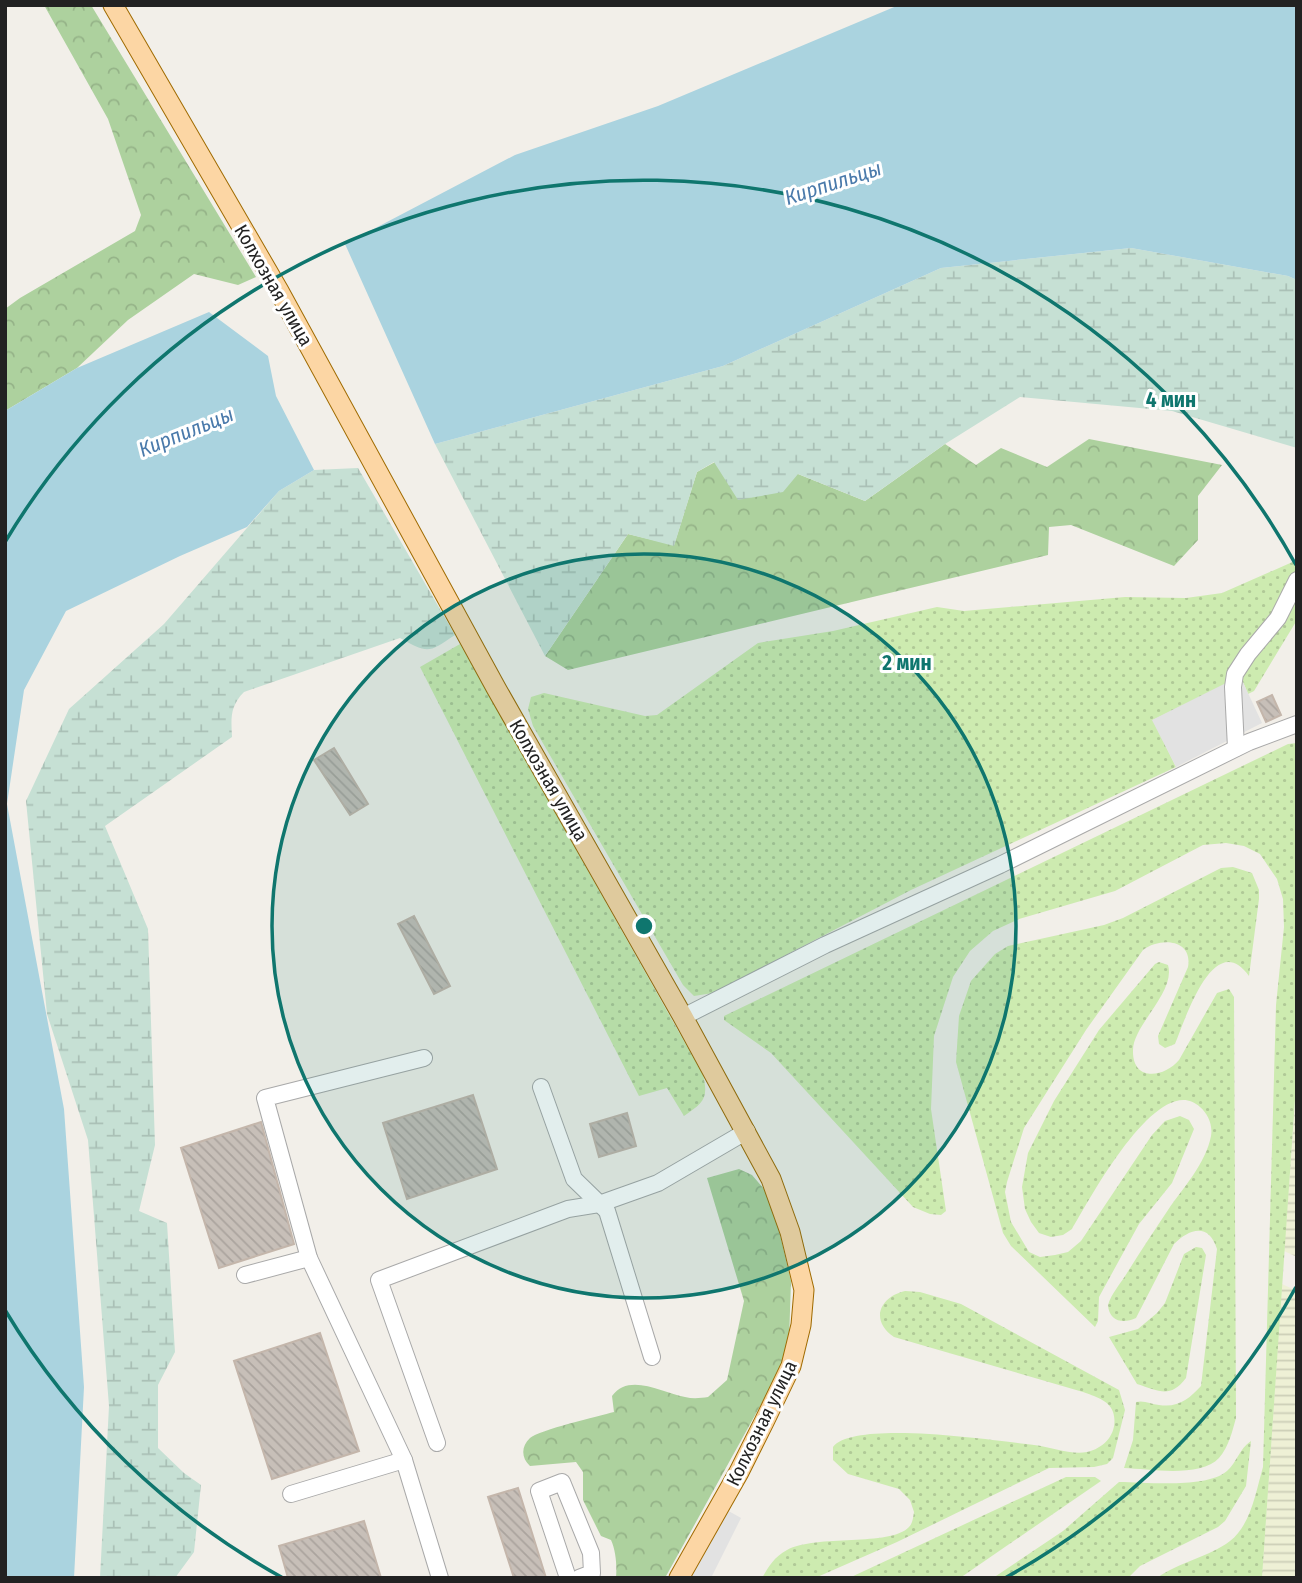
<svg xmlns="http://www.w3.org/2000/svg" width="1302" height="1583" font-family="'Fira Sans Condensed',sans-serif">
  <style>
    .farmland { fill: url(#farmland-rules) }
    .grass { fill: url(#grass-dots) }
    .forest { fill: url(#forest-crowns) }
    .wetland { fill: url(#wetland-marsh) }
    .parking { fill: #e2e2e2 }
    .water { fill: #aad3df }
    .building { fill: url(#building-back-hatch); stroke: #c4b6ab; stroke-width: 2 }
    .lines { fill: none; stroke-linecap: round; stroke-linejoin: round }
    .minor-casing { stroke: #a9a9a9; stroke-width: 18 }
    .major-casing { stroke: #a06b00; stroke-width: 21 }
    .minor { stroke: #fff; stroke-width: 16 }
    .major { stroke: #fcd6a4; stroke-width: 19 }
    .ring { fill: none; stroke: #0f766e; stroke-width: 3.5 }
    .labels { text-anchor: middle; stroke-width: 6; stroke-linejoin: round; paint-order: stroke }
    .street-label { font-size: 19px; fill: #222; stroke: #fff }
    .water-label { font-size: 21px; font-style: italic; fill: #4a7aab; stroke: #fff }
    .centre { fill: #0f766e; stroke: #fff; stroke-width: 3.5 }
    .ring-label { font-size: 21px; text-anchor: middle; font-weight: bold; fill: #0f766e; stroke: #fff; stroke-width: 6; stroke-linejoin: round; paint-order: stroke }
  </style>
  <defs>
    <pattern id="farmland-rules" width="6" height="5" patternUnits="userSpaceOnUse" patternTransform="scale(1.75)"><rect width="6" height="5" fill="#eef0d5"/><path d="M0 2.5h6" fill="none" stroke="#ccceb7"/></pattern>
    <pattern id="grass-dots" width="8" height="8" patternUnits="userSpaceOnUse" patternTransform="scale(1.75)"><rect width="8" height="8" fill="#cdebb0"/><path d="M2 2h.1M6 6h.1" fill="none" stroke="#b0c997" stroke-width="1.8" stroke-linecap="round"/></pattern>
    <pattern id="forest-crowns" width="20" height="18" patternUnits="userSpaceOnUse" patternTransform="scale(1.75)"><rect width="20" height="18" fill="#add19e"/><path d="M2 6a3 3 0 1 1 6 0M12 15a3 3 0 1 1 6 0" fill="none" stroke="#95b388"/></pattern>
    <pattern id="wetland-marsh" width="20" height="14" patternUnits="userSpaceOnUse" patternTransform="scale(1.75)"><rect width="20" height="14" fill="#c6e0d4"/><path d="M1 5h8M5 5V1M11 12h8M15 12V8" fill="none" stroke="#aac0b6"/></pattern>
    <pattern id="building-back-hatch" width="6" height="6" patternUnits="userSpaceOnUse" patternTransform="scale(1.75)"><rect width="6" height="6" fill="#c7bfb8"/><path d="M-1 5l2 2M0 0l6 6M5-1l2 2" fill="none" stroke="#aba49e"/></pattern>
  </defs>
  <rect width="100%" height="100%" fill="#f2efe9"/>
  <g class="farmland">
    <polygon points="1297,1079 1297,1257 1284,1251"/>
    <polygon points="1282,1284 1297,1291 1297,1578 1262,1578"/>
  </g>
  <g class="grass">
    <polygon points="1297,560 1297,620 1254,691 1248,694 1241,677 1153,720 1176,767 911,890 713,993 694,996 683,985 533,726 528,709 531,697 544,693 645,716 657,715 758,643 833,631 937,607 964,611 1125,597 1186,598 1222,593"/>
    <path d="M460,644L703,1075C709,1099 703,1103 684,1116L667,1088L639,1096L420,667Z"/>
    <path d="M1297,743V1071L1262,1578H1157C1179,1562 1209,1557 1230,1541C1251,1525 1256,1491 1263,1467L1276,1005L1284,927L1283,899L1277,879L1260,854L1244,846L1226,843L1203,845L1115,891L1019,919L993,931L970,951L953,977L934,1036L931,1109L946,1211L941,1215L930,1214L913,1207L771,1053L724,1020V1016L1288,744Z"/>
    <path d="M1233,867L1252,873L1259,890V899L1249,976C1214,927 1185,1020 1175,1044L1165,1048L1159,1044L1158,1036L1188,967C1193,939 1160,937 1143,950L1086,1030L1024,1128L1007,1182L1005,1192L1011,1222L1029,1252L1040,1257L1055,1255L1068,1252L1081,1241L1152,1135L1165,1121L1180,1116L1189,1120L1194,1129L1172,1183L1139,1224L1099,1297L1098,1321L1095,1327L1011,1246L1003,1233L956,1062L959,1016L971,981L995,954L1008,946L1104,925L1123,918L1221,868Z"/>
    <path d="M1159,962L1168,965C1176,992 1133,1025 1133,1050C1132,1082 1164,1078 1179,1060L1217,993L1229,989L1234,997L1236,1418C1232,1432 1229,1446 1219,1458C1201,1478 1149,1469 1124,1468L1133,1440L1136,1402C1144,1400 1151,1404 1159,1405C1178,1408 1189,1399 1201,1386L1217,1249C1209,1223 1190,1228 1174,1244L1136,1318C1124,1324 1109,1322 1108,1305C1111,1294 1121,1283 1127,1273C1140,1252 1154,1231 1168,1210C1183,1188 1206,1163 1211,1136C1213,1125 1208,1114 1200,1107C1159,1068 1088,1202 1072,1229L1063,1235L1051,1237L1039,1233L1031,1222L1025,1209L1022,1187L1028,1153L1054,1101L1099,1030L1155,964Z"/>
    <path d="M1196,1247L1202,1248L1206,1255L1186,1378C1170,1399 1159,1391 1137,1384L1109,1337L1138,1329L1157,1313L1165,1303L1184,1254Z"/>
    <path d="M905,1291L920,1292L961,1304L1119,1390L1125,1410L1113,1458L1107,1464L1094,1467L1049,1468L897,1542L815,1578H762C769,1566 774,1557 787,1550C816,1534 890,1547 909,1527C913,1523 913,1517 914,1512L910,1500L899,1489L848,1474L833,1460V1447C854,1419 999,1441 1034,1445C1052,1447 1070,1455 1087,1452C1106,1448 1119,1431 1113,1412C1109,1400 1094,1396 1083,1392L894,1337C870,1321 879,1297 905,1291Z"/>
    <path d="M1251,1441L1246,1486L1225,1521L1218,1527L1140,1566L1128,1578H993L1063,1531L1119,1482C1146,1482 1206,1489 1227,1471C1237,1462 1239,1449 1251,1441Z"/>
    <polygon points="1066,1477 1095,1477 1101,1481 960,1578 849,1578"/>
  </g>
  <g class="forest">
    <polygon points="44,5 91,5 256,277 238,285 194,274 128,320 77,368 5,411 5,309 20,298 135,231 141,215 108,119"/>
    <polygon points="1089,439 1222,465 1198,496 1198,540 1174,566 1071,525 1049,527 1048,555 568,670 545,656 628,534 674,545 697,472 715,462 798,474 865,501 945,444 976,465 1001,448 1047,467"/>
    <path d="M739,1169L752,1175L764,1189L777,1222L791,1281L789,1341L782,1363L769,1390L665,1578H616C617,1566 616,1551 611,1540L601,1536L583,1500V1472L576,1462L530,1466C521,1458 521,1446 530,1438C539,1430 599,1416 614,1412L612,1396C629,1372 663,1393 685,1397C693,1399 701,1398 708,1397L727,1380L744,1301L707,1178Z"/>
  </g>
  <g class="wetland">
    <polygon points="1131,248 1288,276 1297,280 1297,448 1172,411 1020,397 945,444 865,501 798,474 783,492 738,500 714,462 697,472 674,546 628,534 545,656 435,444 723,366 941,268"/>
    <path d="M358,468L455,635C428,653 429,654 400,638L244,692C230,706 231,718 232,737L105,826L148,929L155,1145L139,1211L167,1223L175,1352L158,1385V1448L184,1473L201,1485L194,1552L175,1578H100L109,1406L88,1140L47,1014L26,801L69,709L164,624L279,491L314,470Z"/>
  </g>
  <g class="parking">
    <polygon points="1240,676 1262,723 1176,767 1152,720"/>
    <polygon points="725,1509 741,1518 711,1578 690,1578"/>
  </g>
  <g class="water">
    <polygon points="899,5 1297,5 1297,280 1288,276 1131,248 941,268 723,366 435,444 345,244 515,155 658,106"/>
    <polygon points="209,312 268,356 276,396 314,470 279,491 247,527 180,556 66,611 24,690 7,804 64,1109 84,1387 74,1578 5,1578 5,411 77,368"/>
  </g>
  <g class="building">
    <polygon points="1272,695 1281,715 1266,722 1257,702"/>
    <polygon points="334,748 368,804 350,815 314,760"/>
    <polygon points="414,916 450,986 434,994 398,924"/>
    <polygon points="473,1095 497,1169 407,1199 383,1123"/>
    <polygon points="627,1113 636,1146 599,1157 590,1124"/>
    <polygon points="261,1122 294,1244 219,1268 181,1148"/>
    <polygon points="320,1333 359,1451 272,1479 234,1361"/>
    <polygon points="518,1488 546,1578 514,1578 488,1497"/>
    <polygon points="364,1521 381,1578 288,1578 279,1546"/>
  </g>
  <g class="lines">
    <g class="minor-casing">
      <g id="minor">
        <polyline points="1236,748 1233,687 1235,674 1248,654 1278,618 1297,580"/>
        <polyline points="683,1017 825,945 1000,865 1249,742 1297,724"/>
        <polyline points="424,1058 265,1098 309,1258 404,1460 440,1578"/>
        <polyline points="541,1087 574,1179 607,1211 652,1357"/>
        <polyline points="245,1275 309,1258"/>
        <polyline points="437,1443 379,1280 568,1209 599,1204 658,1183 747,1131"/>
        <polyline points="291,1494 404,1460"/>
        <polyline points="568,1578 539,1491 562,1482 591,1553 592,1573 579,1578"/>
      </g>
    </g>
    <g class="major-casing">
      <polyline id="major" points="113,5 279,291 496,688 683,1017 771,1179 790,1232 804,1290 801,1325 791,1366 764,1422 739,1472 679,1578"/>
    </g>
    <use href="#minor" class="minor"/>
    <use href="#major" class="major"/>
  </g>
  <circle cx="644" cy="926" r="372" fill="#0f766e" fill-opacity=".12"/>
  <g class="ring">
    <circle cx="644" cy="926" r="372"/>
    <path d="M1296 1287A745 745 0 0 1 1005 1578M283 1578A745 745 0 0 1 5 1310M5 542A745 745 0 0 1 1296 565"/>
  </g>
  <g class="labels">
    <g class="street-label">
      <text transform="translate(274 285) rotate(60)" y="7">Колхозная улица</text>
      <text transform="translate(549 780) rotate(60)" y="7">Колхозная улица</text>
      <text transform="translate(761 1423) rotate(-64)" y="7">Колхозная улица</text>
    </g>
    <g class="water-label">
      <text transform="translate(833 183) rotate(-18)" y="7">Кирпильцы</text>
      <text transform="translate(186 432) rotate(-22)" y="7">Кирпильцы</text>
    </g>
  </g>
  <circle cx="644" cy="926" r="10" class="centre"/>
  <g class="ring-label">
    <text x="1171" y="407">4 мин</text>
    <text x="907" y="670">2 мин</text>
  </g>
  <rect width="1302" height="1583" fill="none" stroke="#222222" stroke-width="14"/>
</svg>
